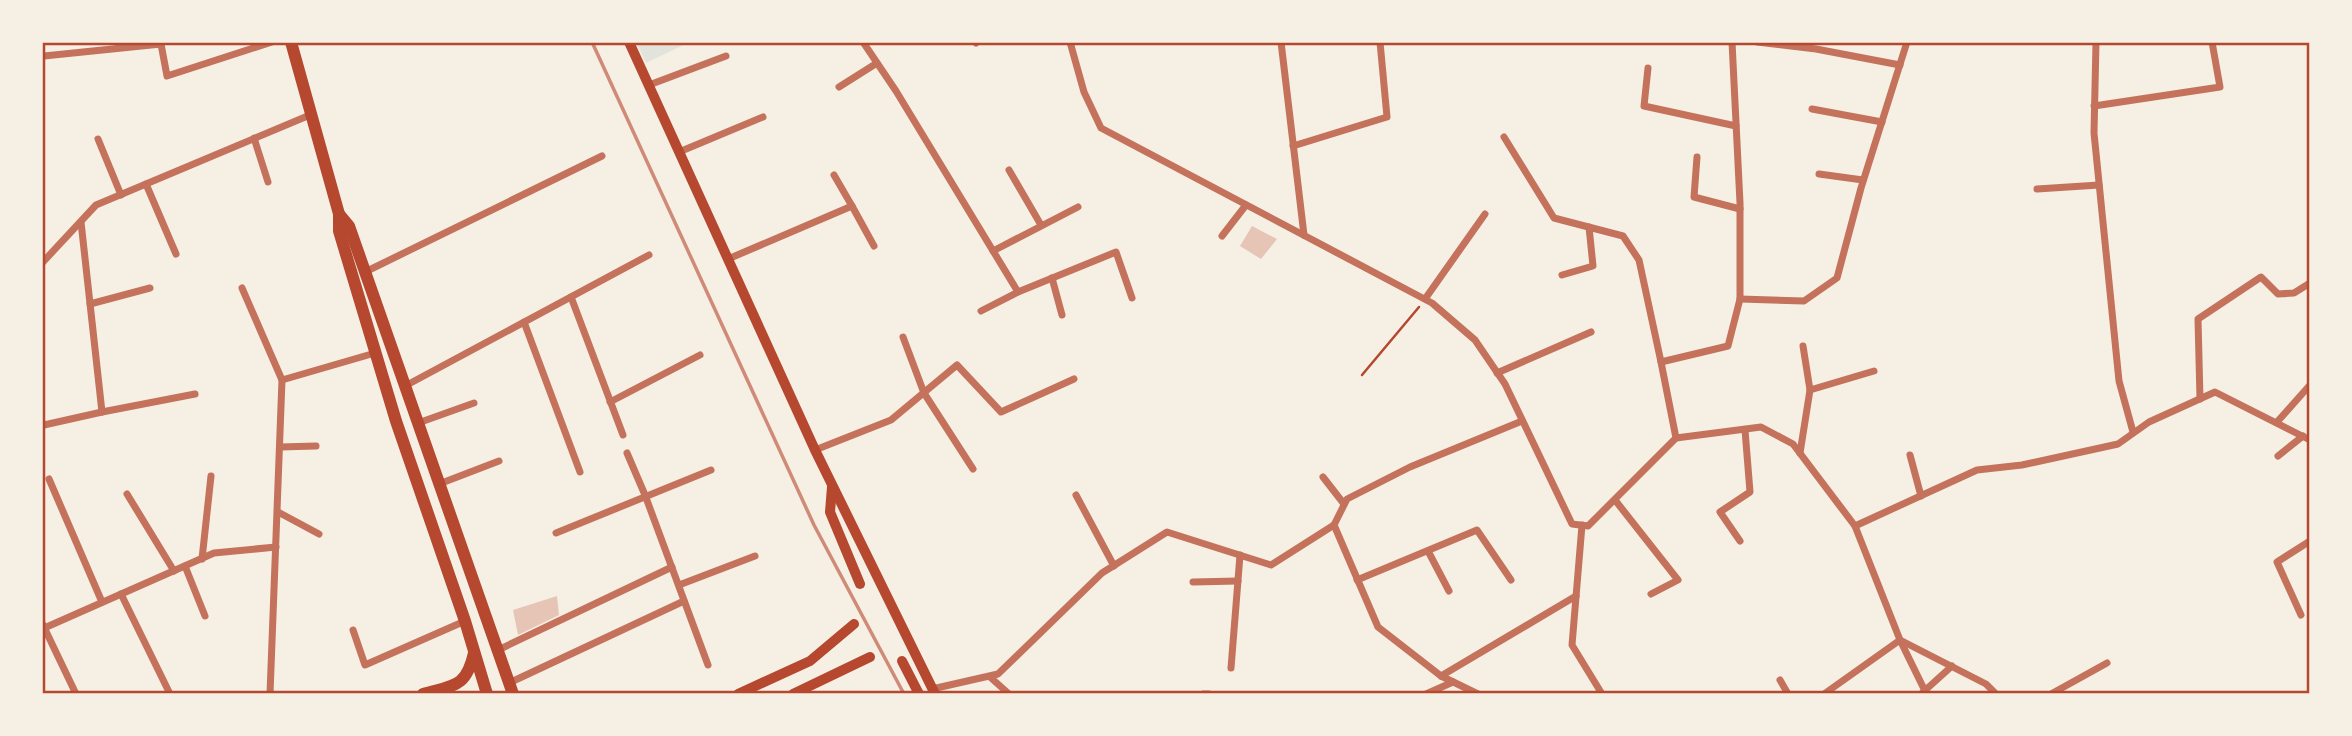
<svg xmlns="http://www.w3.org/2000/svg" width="2352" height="736" font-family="Rubik,sans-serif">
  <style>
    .green { fill: #e2e4dc }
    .building { fill: #e6c5b7 }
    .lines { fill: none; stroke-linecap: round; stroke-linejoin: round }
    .path { stroke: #b5482f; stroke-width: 2.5 }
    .minor { stroke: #c5725c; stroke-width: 7 }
    .secondary { stroke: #b5482f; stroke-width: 10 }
    .primary { stroke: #b5482f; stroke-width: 12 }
    .rail { stroke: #cf8b77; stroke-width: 3.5 }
    .neatline { fill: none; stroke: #b5482f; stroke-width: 2.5 }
  </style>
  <rect width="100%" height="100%" fill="#f6efe4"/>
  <polygon class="green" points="636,42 690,42 646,63"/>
  <g class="building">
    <polygon points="1252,226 1277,239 1261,259 1240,246"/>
    <polygon points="557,596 559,615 518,635 513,610"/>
  </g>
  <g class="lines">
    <polyline class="path" points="1362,375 1419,307"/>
    <g class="minor">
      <polyline points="863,42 896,91 1018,292 1116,252 1132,298"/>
      <polyline points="975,42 976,43"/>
      <polyline points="1070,42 1084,92 1101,128 1432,303 1475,340 1505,384 1572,524 1588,526 1676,438 1761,427 1793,444 1855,526 1900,640 1986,684 1996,694"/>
      <polyline points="1281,42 1304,235"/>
      <polyline points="1757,42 1816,49 1900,65"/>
      <polyline points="2096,42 2094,133 2119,381 2133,432"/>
      <polyline points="44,56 161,44 167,76 272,42"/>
      <polyline points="1648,68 1644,106 1736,126"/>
      <polyline points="649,85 726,56"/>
      <polyline points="839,87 877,63"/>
      <polyline points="2094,106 2220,87 2212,42"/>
      <polyline points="1812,109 1882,122"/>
      <polyline points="1504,137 1554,218 1623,236 1639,260 1661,362"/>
      <polyline points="254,138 268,182"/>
      <polyline points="98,139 121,195"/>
      <polyline points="1293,146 1387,117 1380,42"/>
      <polyline points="679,152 763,117"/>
      <polyline points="1697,157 1694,197 1740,209"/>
      <polyline points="1009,170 1041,225"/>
      <polyline points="1819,174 1863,180"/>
      <polyline points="146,184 176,254"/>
      <polyline points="2037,189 2099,185"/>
      <polyline points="852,206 874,246"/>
      <polyline points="81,222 102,412 195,394"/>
      <polyline points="1222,236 1246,205"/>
      <polyline points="993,251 1078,207"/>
      <polyline points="728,259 852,206 834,175"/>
      <polyline points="42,263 96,205 310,115"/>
      <polyline points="365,272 602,156"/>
      <polyline points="1562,275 1593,266 1589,227"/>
      <polyline points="1052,278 1062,315"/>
      <polyline points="242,288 282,380 270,694"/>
      <polyline points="571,297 623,435"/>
      <polyline points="1425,299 1485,214"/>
      <polyline points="1740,299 1804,301 1837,278 1861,188 1907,42"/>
      <polyline points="90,304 150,288"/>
      <polyline points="981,311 1018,292"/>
      <polyline points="524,322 580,472"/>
      <polyline points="903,337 924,393 973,469"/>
      <polyline points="1803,346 1810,390"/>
      <polyline points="1497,373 1591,332"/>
      <polyline points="282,380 375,353"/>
      <polyline points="405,386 649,255"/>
      <polyline points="2200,399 2198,319 2261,277 2278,294 2294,293 2310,283"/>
      <polyline points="610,402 700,355"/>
      <polyline points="2277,422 2310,385"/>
      <polyline points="418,423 474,403"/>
      <polyline points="44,425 102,412"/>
      <polyline points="1676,438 1661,362 1728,346 1740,299 1740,203 1732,42"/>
      <polyline points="280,447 316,446"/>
      <polyline points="815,450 891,420 957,365 1001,412 1074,379"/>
      <polyline points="627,453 645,495 708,665"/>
      <polyline points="1800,453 1810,390 1874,371"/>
      <polyline points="1910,455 1921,496"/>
      <polyline points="2278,456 2303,436"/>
      <polyline points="1323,477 1344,504"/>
      <polyline points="49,479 102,602"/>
      <polyline points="439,484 499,461"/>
      <polyline points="127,494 174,571"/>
      <polyline points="1076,495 1114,566"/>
      <polyline points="1615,500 1678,580 1651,594"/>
      <polyline points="278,512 319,534"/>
      <polyline points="1334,525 1378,627 1441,676 1478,694"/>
      <polyline points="1582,525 1572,645 1602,694"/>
      <polyline points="1855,526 1977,470 2022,465 2118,444 2149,422 2215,392 2310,440"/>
      <polyline points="556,533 711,470"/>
      <polyline points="1740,541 1720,512 1750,492 1745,430"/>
      <polyline points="1428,551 1449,591"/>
      <polyline points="202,559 211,476"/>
      <polyline points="185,566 205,616"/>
      <polyline points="1357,580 1477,530 1511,580"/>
      <polyline points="1193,582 1238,581"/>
      <polyline points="679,585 755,556"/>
      <polyline points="121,594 170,694"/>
      <polyline points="2301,615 2277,562 2310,541"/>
      <polyline points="42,623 76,694"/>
      <polyline points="42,629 214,553 276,547"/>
      <polyline points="353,630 365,665 465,621"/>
      <polyline points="498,650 672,567"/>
      <polyline points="1231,668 1240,555"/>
      <polyline points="1441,676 1576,596"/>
      <polyline points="990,677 1009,694"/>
      <polyline points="1780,680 1788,694"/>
      <polyline points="509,683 684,601"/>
      <polyline points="932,689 998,674 1102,573 1167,532 1271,565 1334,525 1347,499 1410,467 1522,421"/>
      <polyline points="1203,694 1209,694"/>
      <polyline points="1426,694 1453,682"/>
      <polyline points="1824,694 1900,640 1925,691"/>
      <polyline points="1921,694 1952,666"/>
      <polyline points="2051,694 2107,663"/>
    </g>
    <g class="secondary">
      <polyline points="629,42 815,450 935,694"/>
      <polyline points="832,487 830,512 860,584"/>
      <polyline points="902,661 919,694"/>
      <polyline points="738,694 810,661 854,624"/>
      <polyline points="793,694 870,657"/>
    </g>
    <g class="primary">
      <polyline points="291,42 339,214 339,231 396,421 465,621 487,694"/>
      <polyline points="339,214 349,226 513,694"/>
      <path d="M423,694C454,685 466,688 474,653"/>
    </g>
    <polyline class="rail" points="592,42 814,525 904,694"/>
  </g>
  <rect width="2352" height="736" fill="none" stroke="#f6efe4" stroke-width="88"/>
  <rect x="44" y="44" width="2264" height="648" class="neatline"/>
</svg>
